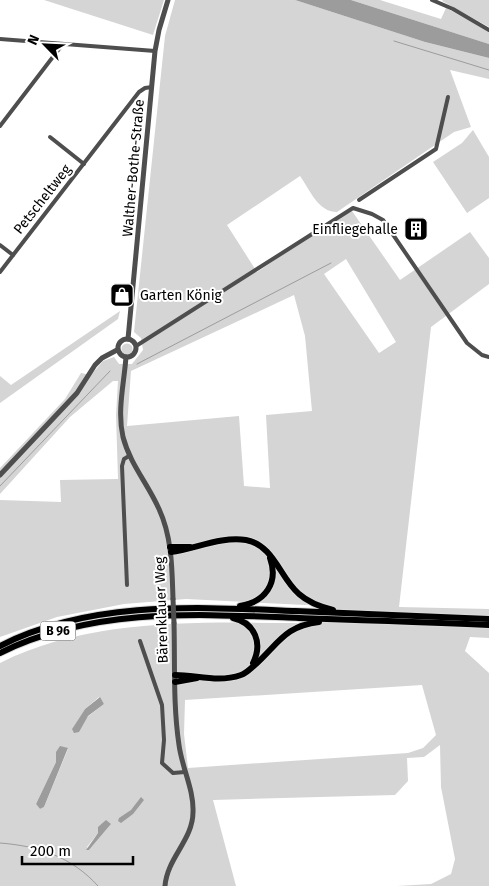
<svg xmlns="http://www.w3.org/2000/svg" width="489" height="886" font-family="'Fira Sans',sans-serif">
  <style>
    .green { fill: #d5d5d5; fill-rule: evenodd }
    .water { fill: #9c9c9c }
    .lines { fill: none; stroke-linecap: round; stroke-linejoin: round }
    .stream { stroke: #9c9c9c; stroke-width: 1 }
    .trunk-casing { stroke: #dbdbdb; stroke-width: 8 }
    .minor { stroke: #4e4e4e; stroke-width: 4 }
    .tertiary { stroke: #4e4e4e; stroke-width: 5 }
    .trunk { stroke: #000; stroke-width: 6 }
    .tertiary-bridge { stroke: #4e4e4e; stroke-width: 5 }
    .labels { text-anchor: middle; stroke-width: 4; stroke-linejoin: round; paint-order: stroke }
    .shield { fill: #fff; stroke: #4c4c4c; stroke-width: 1 }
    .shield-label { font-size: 12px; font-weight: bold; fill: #000 }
    .street-label { font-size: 14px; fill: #000; stroke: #fff }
    .poi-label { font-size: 14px; fill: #000; stroke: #fff; text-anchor: end }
  </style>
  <rect width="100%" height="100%" fill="#fff"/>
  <g class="green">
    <polygon points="44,0 164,0 153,35"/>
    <path d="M175,0H295L425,42L489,58V79L450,70L471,127L454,132L337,212C318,212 310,190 300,176L227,225L257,272L345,213L352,211L400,280L470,232L489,258V284L431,327L399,607L489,609V638L470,637L465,651L489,673V886H397L431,884L451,874L455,859L441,787L440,745L424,757L407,758L408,781L395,795L213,800L236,886H0V663C88,619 193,622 290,623C300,623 310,625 320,625L321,603L305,605L186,599L124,604L57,617L0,637V500L61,502L60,480L118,479L116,415L118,381H113L70,417L0,494V468L65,399L81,373L91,375L103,361L114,357L119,364H132L143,350L141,338L134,332L165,36ZM346,259L396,342L379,353L324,274ZM294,295L305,336L312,411L266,415L270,488L244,486L239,416L127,426L131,371ZM422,685L436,735L423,748L408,753L188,768L184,734L185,700ZM99,697L104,704L72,729L85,709ZM68,749L44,807L40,809L36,804L56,762V752ZM111,824L89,850L87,847L98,833Z"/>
    <polygon points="351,0 380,0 441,19 446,8 489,31 489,44"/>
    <polygon points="443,0 489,0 489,27 442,1"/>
    <polygon points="473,130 489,157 489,198 467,213 433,162 462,143"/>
    <polygon points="120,311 118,319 0,403 0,376 11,385"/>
    <circle cx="127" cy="349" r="5.5"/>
  </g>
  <g class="water">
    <polygon points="295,0 351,0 489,44 489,58 425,42"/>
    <polygon points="100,697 104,704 88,716 79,732 74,733 72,729 85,709"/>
    <polygon points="60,746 68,748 44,807 40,809 36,804 56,762 56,752"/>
    <polygon points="141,797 144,800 133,814 121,823 118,821 119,818 131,810"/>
    <polygon points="106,820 111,824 89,850 86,850 98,833 98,827"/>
  </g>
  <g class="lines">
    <g class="stream">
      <polyline points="394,41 489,70"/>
      <polyline points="137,364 331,263"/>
      <polyline points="0,486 110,371"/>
      <path d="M0,843C39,846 72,857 98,886"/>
    </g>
    <g class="trunk-casing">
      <g id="trunk">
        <polyline points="170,547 190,547"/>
        <path d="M171,552C195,549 221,536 246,540C274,545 280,578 299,594C309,603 321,607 333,610"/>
        <path d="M240,606C265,602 279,583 270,558"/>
        <path d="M233,618C255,623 263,643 253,663"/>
        <path d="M0,646C90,600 197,607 295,611C360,614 424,616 489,619"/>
        <path d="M0,653C93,607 198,614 299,618C362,620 426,622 489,625"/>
        <path d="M175,675C197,675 218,683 241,675C247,673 251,668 256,664C279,643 285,626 319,622"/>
        <polyline points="175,682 197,678"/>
      </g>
    </g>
    <g class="minor">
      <polyline points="432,0 453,9 489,30"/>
      <polyline points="0,39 155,51"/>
      <polyline points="0,126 62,45"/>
      <polyline points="50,137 84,164"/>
      <polyline points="359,200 436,149 448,97"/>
      <polyline points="0,245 13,255"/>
      <polyline points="0,272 139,92 145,88 152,87"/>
      <polyline points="136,346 353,208 372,214 383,220 467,343 482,355 489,357"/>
      <polyline points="127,585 122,466 124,459 129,456"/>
      <polyline points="140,641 162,705 164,740 162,763 173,773 185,772"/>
    </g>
    <g class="tertiary">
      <circle cx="127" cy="348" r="9"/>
      <polyline points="128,339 155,51 159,30 168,0"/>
      <path d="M126,357C124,384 117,411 123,437C130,464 148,484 159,509C172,537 172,568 173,599"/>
      <polyline points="0,475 77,393 95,365 102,358 117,350"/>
      <path d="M165,886C167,858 193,840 193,812C194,790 182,768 179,745C173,705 175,664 174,623"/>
    </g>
    <use href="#trunk" class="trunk"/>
    <polyline class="tertiary-bridge" points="173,599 174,623"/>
  </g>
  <defs>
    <g id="building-square" transform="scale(1.25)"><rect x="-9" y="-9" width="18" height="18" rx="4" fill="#000" stroke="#fff"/><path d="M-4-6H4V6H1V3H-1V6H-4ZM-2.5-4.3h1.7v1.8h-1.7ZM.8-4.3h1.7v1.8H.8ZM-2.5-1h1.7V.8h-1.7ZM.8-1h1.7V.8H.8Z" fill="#fff"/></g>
    <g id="shop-square" transform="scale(1.25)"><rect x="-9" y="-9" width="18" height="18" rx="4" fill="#000" stroke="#fff"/><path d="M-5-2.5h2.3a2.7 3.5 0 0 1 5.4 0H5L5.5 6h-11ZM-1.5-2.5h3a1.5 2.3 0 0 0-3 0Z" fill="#fff"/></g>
  </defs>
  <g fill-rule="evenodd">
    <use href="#building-square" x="416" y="229"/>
    <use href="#shop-square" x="122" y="295"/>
  </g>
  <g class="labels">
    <rect class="shield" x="40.5" y="621.5" width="35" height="19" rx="4"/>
    <g class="shield-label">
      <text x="58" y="635">B 96</text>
    </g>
    <g class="street-label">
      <text transform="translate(133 168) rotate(-85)" y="5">Walther-Bothe-Straße</text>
      <text transform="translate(42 199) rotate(-52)" y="5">Petscheltweg</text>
      <text transform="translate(161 610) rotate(-92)" y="5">Bärenklauer Weg</text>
    </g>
    <g class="poi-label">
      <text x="398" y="234">Einfliegehalle</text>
      <text x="140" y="300" text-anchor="start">Garten König</text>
    </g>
  </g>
  <g transform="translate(45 45) rotate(294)" stroke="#ffffff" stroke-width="4" paint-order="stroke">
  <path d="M0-4L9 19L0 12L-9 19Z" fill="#000000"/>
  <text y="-8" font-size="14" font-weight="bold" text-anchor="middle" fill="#000000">N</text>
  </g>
  <path d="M22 856v8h111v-8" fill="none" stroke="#000000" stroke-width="2.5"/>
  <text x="30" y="856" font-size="15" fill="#000000" stroke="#ffffff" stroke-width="4" paint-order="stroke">200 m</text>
</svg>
